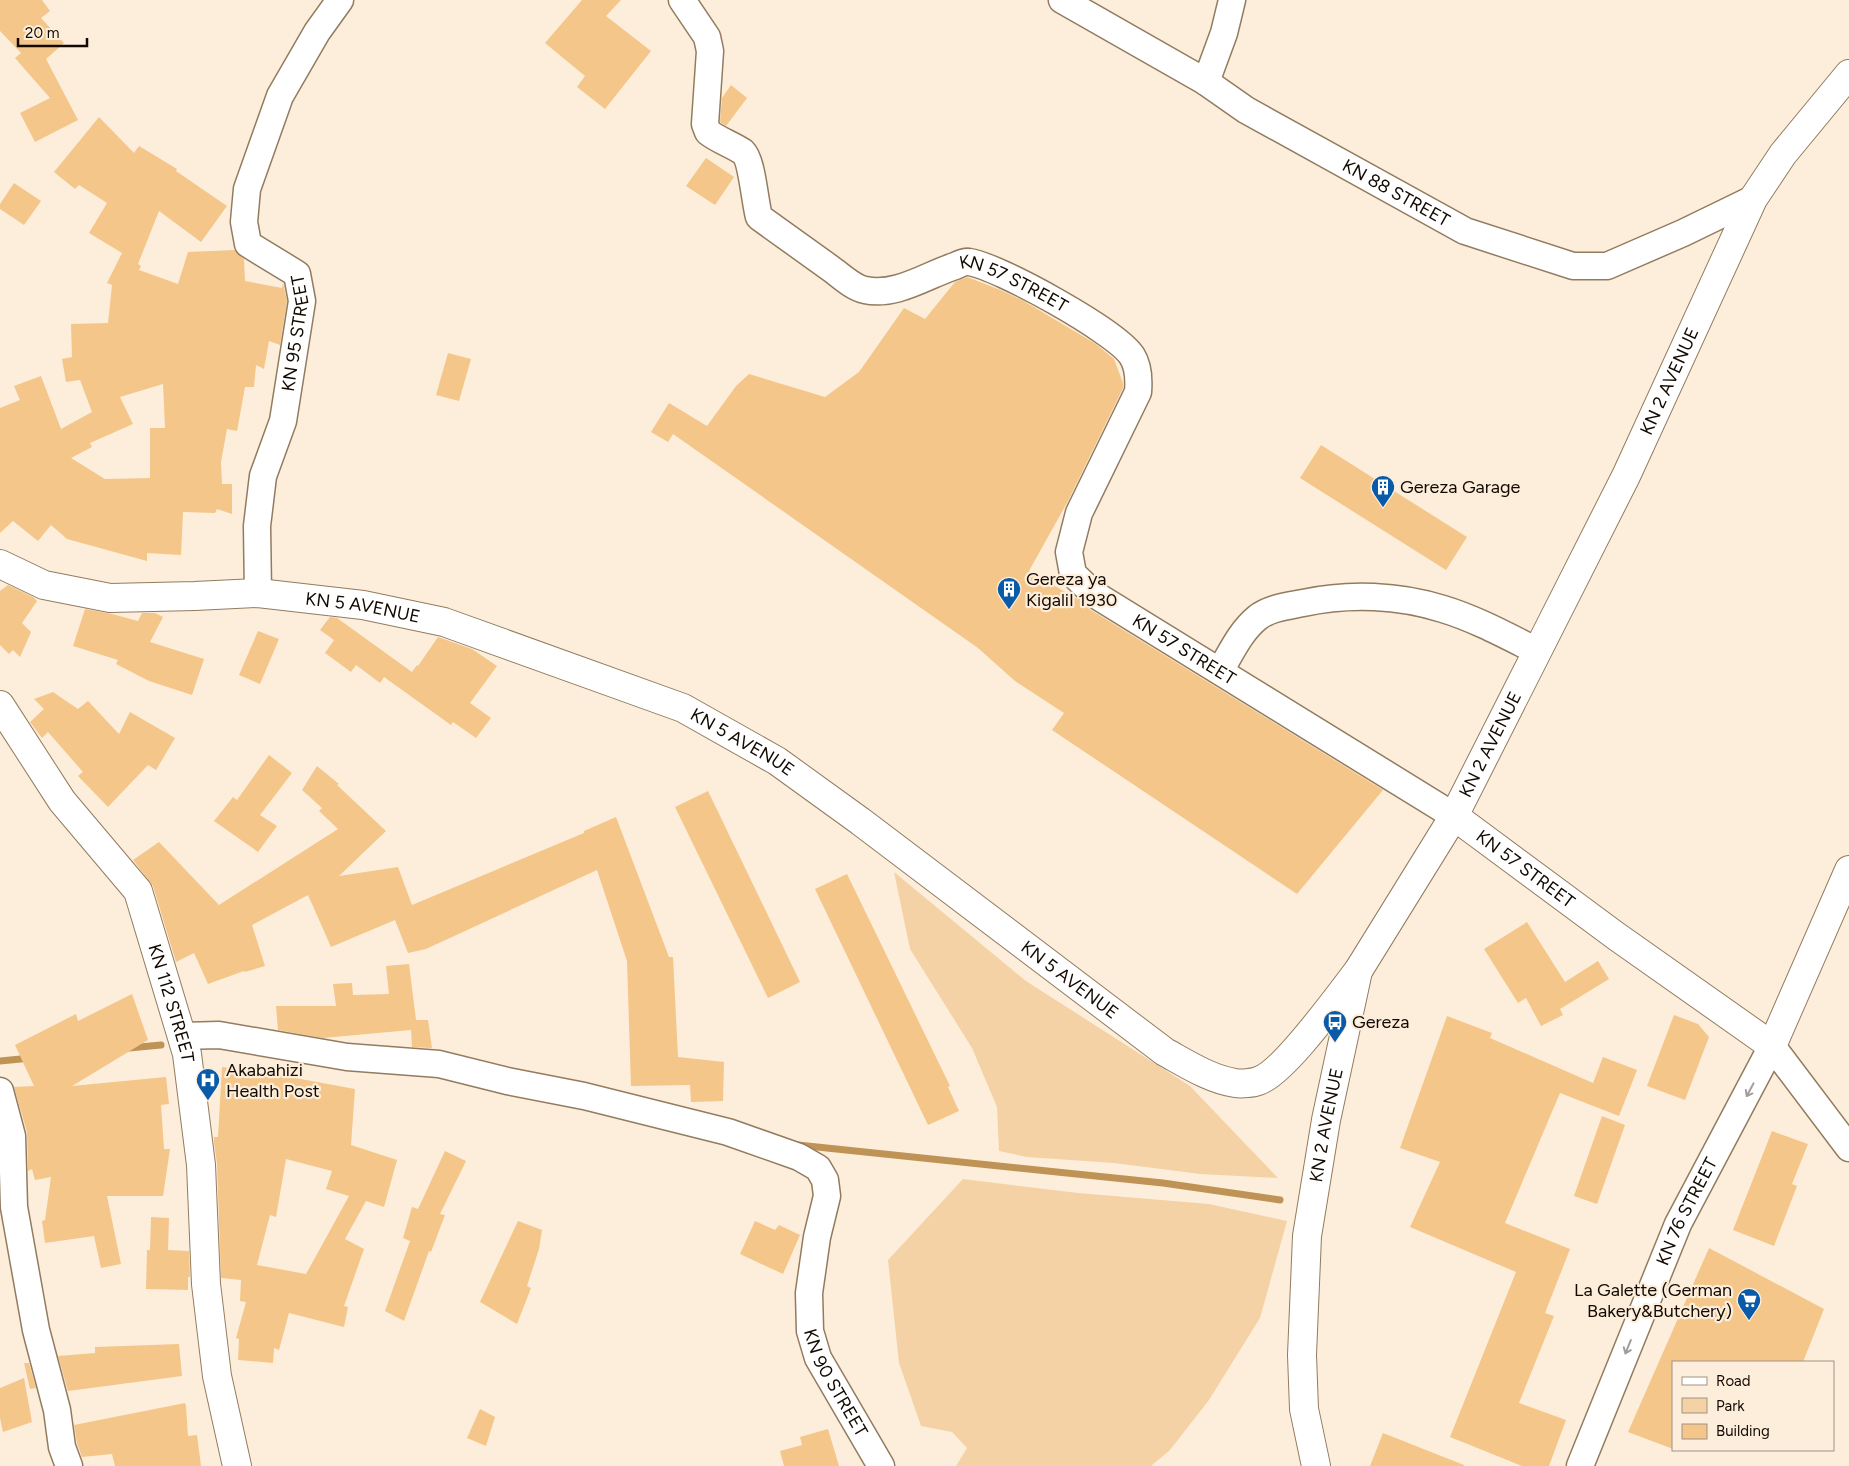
<svg xmlns="http://www.w3.org/2000/svg" width="1849" height="1466" font-family="Figtree,sans-serif">
  <style>
    .green { fill: #f4d2a5 }
    .lines { fill: none; stroke-linecap: round; stroke-linejoin: round }
    .stream { stroke: #bf9356; stroke-width: 7 }
    .building { fill: #f4c689; fill-rule: evenodd }
    .street-casing { stroke: #927c5f; stroke-width: 29 }
    .secondary-casing { stroke: #927c5f; stroke-width: 30 }
    .street { stroke: #fff; stroke-width: 26 }
    .secondary { stroke: #fff; stroke-width: 28 }
    .oneway { stroke: #a09d9a }
    .labels { text-anchor: middle; stroke-width: 4.5; stroke-linejoin: round; paint-order: stroke }
    .street-label { font-size: 18px; fill: #120a02; stroke: #fdeedb }
    .poi-label { font-size: 18px; fill: #120a02; stroke: #fdeedb; text-anchor: start }
  </style>
  <rect width="100%" height="100%" fill="#fdeedb"/>
  <g class="green">
    <polygon points="894,872 1026,981 1190,1086 1278,1178 1200,1174 1114,1163 1027,1157 999,1151 997,1107 972,1048 910,949"/>
    <polygon points="963,1179 1078,1193 1209,1204 1287,1221 1260,1318 1209,1400 1170,1450 1151,1466 956,1466 967,1448 952,1432 921,1426 899,1363 888,1260"/>
  </g>
  <g class="lines">
    <g class="stream">
      <polyline points="129,1048 161,1045"/>
      <polyline points="0,1061 31,1058"/>
      <polyline points="798,1145 1163,1183 1280,1200"/>
    </g>
  </g>
  <g class="building">
    <polygon points="0,0 42,0 50,11 41,18 64,43 46,59 78,120 35,142 20,113 50,98 15,58 21,53 0,31"/>
    <polygon points="582,0 621,0 606,16 651,51 605,109 577,87 585,76 545,43"/>
    <polygon points="731,85 747,98 726,126 720,122 722,98"/>
    <path d="M99,117L134,153L139,146L177,169L176,171L227,206L201,242L159,211L138,264L141,266L139,270L178,284L188,252L235,250L244,259L245,281L282,288L283,283L287,301L280,345L269,341L264,369L256,365L254,387H245L237,431L227,429L221,462L222,484H232V514L217,509L215,513L183,512L181,555L147,553V561L67,539L51,525L38,541L13,521L0,533V408L20,400L14,386L41,376L61,429L92,412L80,380L66,382L62,359L72,357L71,324L108,323L112,285L107,283L122,253L89,233L107,203L79,185L75,189L54,172ZM163,384L165,428H150V478L105,479L71,458L92,447L90,443L133,424L120,397Z"/>
    <polygon points="706,158 734,177 715,205 686,186"/>
    <polygon points="14,183 41,201 24,225 0,209 0,204"/>
    <polygon points="967,277 998,289 1022,300 1096,344 1114,359 1123,383 1123,388 1068,501 1029,571 1079,600 1086,607 1383,790 1297,894 1052,730 1064,713 1015,681 978,648 673,434 668,442 651,432 669,403 707,426 736,386 749,374 825,397 859,372 904,308 925,319 955,282"/>
    <polygon points="448,353 471,359 459,401 436,395"/>
    <polygon points="1321,445 1467,537 1446,570 1300,478"/>
    <polygon points="8,585 33,597 37,601 22,623 31,632 20,657 13,650 9,654 0,645 0,591"/>
    <polygon points="85,609 112,614 138,621 142,613 155,613 163,617 150,642 204,659 192,695 149,681 116,664 118,660 73,646"/>
    <polygon points="330,617 337,618 412,672 417,665 418,666 438,637 472,649 497,666 470,703 491,718 476,738 453,722 451,725 384,677 380,683 356,665 351,672 325,653 334,640 320,630"/>
    <polygon points="258,631 279,639 260,684 239,675"/>
    <polygon points="53,692 78,709 88,701 119,734 130,712 175,738 156,770 148,765 108,807 78,776 83,772 48,732 42,738 30,722 44,709 34,699"/>
    <polygon points="269,755 292,773 260,815 277,826 258,852 214,821 233,797 237,800"/>
    <polygon points="317,766 339,784 337,785 386,831 339,876 398,867 412,905 584,833 584,831 616,817 669,957 673,957 678,1057 724,1062 723,1101 691,1102 690,1085 631,1086 627,961 597,870 426,949 408,953 395,920 331,947 308,895 252,925 265,966 245,972 244,971 208,984 194,953 176,962 153,886 133,860 159,842 219,905 338,829 319,811 322,808 302,790"/>
    <polygon points="708,791 800,982 768,998 675,807"/>
    <polygon points="847,874 950,1086 948,1087 959,1111 928,1125 815,889"/>
    <polygon points="1527,922 1565,982 1598,961 1609,979 1560,1009 1563,1015 1541,1026 1526,998 1518,1003 1484,949"/>
    <polygon points="409,964 416,1020 428,1020 432,1048 412,1047 411,1030 323,1038 278,1030 276,1006 336,1006 333,984 352,983 353,995 389,994 386,966"/>
    <polygon points="132,994 148,1040 72,1086 166,1077 169,1104 161,1105 164,1149 170,1149 163,1196 107,1196 121,1264 101,1268 94,1236 45,1243 42,1221 45,1220 51,1177 35,1180 32,1169 28,1171 27,1132 14,1087 34,1086 15,1045 76,1014 78,1021"/>
    <polygon points="1674,1015 1698,1024 1709,1037 1685,1100 1647,1086"/>
    <polygon points="1447,1016 1492,1033 1490,1038 1593,1083 1603,1057 1637,1070 1619,1116 1560,1093 1505,1223 1570,1249 1545,1313 1554,1316 1519,1403 1566,1420 1549,1466 1522,1466 1450,1437 1516,1272 1410,1227 1440,1162 1400,1148"/>
    <path d="M222,1067L268,1073L355,1089L351,1145L397,1160L384,1207L366,1201L345,1239L364,1249L344,1306L348,1307L344,1327L289,1313L279,1350L274,1348L273,1363L238,1360L239,1339L236,1338L246,1302L240,1301L241,1280L221,1278L217,1164L214,1142V1137H218ZM286,1159L332,1171L326,1189L349,1196L306,1274L257,1265L270,1215L276,1217Z"/>
    <polygon points="1602,1116 1625,1125 1597,1204 1574,1196"/>
    <polygon points="1772,1131 1808,1144 1792,1184 1797,1186 1774,1246 1733,1230"/>
    <polygon points="445,1151 466,1161 440,1214 445,1215 431,1252 429,1251 404,1321 385,1311 410,1241 403,1238 412,1207 418,1209"/>
    <polygon points="151,1217 169,1218 168,1250 189,1251 190,1277 188,1277 188,1290 146,1289 147,1250 150,1250"/>
    <polygon points="518,1221 542,1230 539,1249 527,1286 531,1288 517,1324 480,1302"/>
    <polygon points="755,1221 775,1230 779,1225 800,1235 783,1274 740,1254"/>
    <polygon points="1709,1248 1824,1309 1803,1362 1673,1362 1673,1449 1628,1432"/>
    <polygon points="179,1344 182,1376 68,1391 58,1356 95,1353 95,1347"/>
    <polygon points="24,1363 29,1363 36,1388 30,1389"/>
    <polygon points="24,1378 32,1422 3,1432 0,1418 0,1388"/>
    <polygon points="185,1403 186,1406 188,1436 197,1435 201,1466 115,1466 112,1454 82,1457 77,1443 74,1425"/>
    <polygon points="480,1409 495,1417 486,1446 467,1438"/>
    <polygon points="828,1429 839,1466 784,1466 780,1451 802,1445 800,1437"/>
    <polygon points="1383,1433 1464,1465 1464,1466 1370,1466"/>
  </g>
  <g class="lines">
    <g class="street-casing">
      <g id="street">
        <path id="s1" d="M682,0L707,37L710,51L705,124L708,132C718,140 733,145 743,152C752,160 755,203 759,217C783,234 806,251 830,268C840,275 853,288 865,290C896,297 927,275 955,266C959,264 965,261 969,262C998,266 1117,332 1132,356C1139,367 1139,380 1138,392L1079,513L1069,552L1073,574L1094,594L1454,816"/>
        <path id="s2" d="M1062,0L1206,82L1246,110L1465,231L1573,266H1607L1683,233L1753,199"/>
        <polyline points="1206,82 1224,33 1232,0"/>
        <path id="s3" d="M258,593L257,526L263,476L283,421L302,301L297,274L248,244L244,222L247,189L280,96L317,32L340,0"/>
        <path d="M1220,671C1231,653 1240,632 1257,618C1269,608 1288,606 1303,603C1349,593 1399,595 1443,609C1476,619 1507,636 1537,651"/>
        <path id="s4" d="M182,1036L219,1035L347,1057L439,1064L507,1081L584,1096L728,1132L799,1157L818,1168L825,1180L827,1196L817,1237L809,1293L810,1331L818,1358L881,1466"/>
        <polyline points="0,1091 12,1136 14,1207 36,1330 57,1410 62,1447 69,1466"/>
        <path id="s5" d="M1580,1466L1678,1224L1772,1046L1849,1148"/>
      </g>
    </g>
    <g class="secondary-casing">
      <g id="secondary">
        <path id="s6" d="M0,564L44,585L110,598L195,596L258,593L363,605L444,622L683,708L777,761L860,821L1165,1052C1187,1064 1210,1079 1235,1083C1241,1084 1253,1083 1258,1081C1283,1074 1340,994 1358,971"/>
        <path id="s7" d="M0,705L62,801L138,891L187,1054L201,1165L206,1284L217,1376L237,1466"/>
        <path id="s8" d="M1454,816L1616,936L1772,1046L1849,870"/>
        <path id="s9" d="M1316,1466L1304,1409L1302,1355L1307,1236L1326,1120L1358,971L1454,816L1626,476L1753,199L1783,154L1849,74"/>
      </g>
    </g>
    <use href="#street" class="street"/>
    <use href="#secondary" class="secondary"/>
  </g>
  <defs><path id="oneway-shaft" d="M-6 0H5M1.5-3L5.5 0L1.5 3" fill="none" stroke-width="1.6" stroke-linecap="round" stroke-linejoin="round" transform="scale(1.25)"/></defs>
  <g class="oneway">
    <use href="#oneway-shaft" transform="translate(1750 1090) rotate(118)"/>
    <use href="#oneway-shaft" transform="translate(1628 1347) rotate(112)"/>
  </g>
  <defs>
    <g id="building-pin" transform="scale(1.25)"><path d="M0 17L-7.5 6A9.5 9.5 0 1 1 7.5 6Z" fill="#095aa8" stroke="#fdeedb"/><path d="M-4-6H4V6H1V3H-1V6H-4ZM-2.5-4.3h1.7v1.8h-1.7ZM.8-4.3h1.7v1.8H.8ZM-2.5-1h1.7V.8h-1.7ZM.8-1h1.7V.8H.8Z" fill="#fff"/></g>
    <g id="bus-pin" transform="scale(1.25)"><path d="M0 17L-7.5 6A9.5 9.5 0 1 1 7.5 6Z" fill="#095aa8" stroke="#fdeedb"/><path d="M-5-6H5V4H4V6H2V4H-2V6H-4V4H-5ZM-3.5-4V0h7V-4ZM-3.5 1.2v1.5H-2V1.2ZM2 1.2v1.5H3.5V1.2Z" fill="#fff"/></g>
    <g id="hospital-pin" transform="scale(1.25)"><path d="M0 17L-7.5 6A9.5 9.5 0 1 1 7.5 6Z" fill="#095aa8" stroke="#fdeedb"/><path d="M-5-5h3v3.5h4V-5h3V5h-3V1.5h-4V5h-3Z" fill="#fff"/></g>
    <g id="supermarket-pin" transform="scale(1.25)"><path d="M0 17L-7.5 6A9.5 9.5 0 1 1 7.5 6Z" fill="#095aa8" stroke="#fdeedb"/><path d="M-6-5.5h2.5l.6 2H6L4.5 2H-2.5L-4.4-4H-6ZM-1.5 3.2a1.3 1.3 0 1 0 .1 0ZM3 3.2a1.3 1.3 0 1 0 .1 0Z" fill="#fff"/></g>
  </defs>
  <g fill-rule="evenodd">
    <use href="#building-pin" x="1383" y="487"/>
    <use href="#building-pin" x="1009" y="589"/>
    <use href="#bus-pin" x="1335" y="1022"/>
    <use href="#hospital-pin" x="208" y="1080"/>
    <use href="#supermarket-pin" x="1749" y="1300"/>
  </g>
  <g class="labels">
    <g class="street-label">
      <text dy="6" stroke="none"><textPath href="#s2" startOffset="386">KN 88 STREET</textPath></text>
      <text dy="6" stroke="none"><textPath href="#s1" startOffset="536">KN 57 STREET</textPath></text>
      <text dy="6" stroke="none"><textPath href="#s3" startOffset="265">KN 95 STREET</textPath></text>
      <text dy="6" stroke="none"><textPath href="#s9" startOffset="1169">KN 2 AVENUE</textPath></text>
      <text dy="6" stroke="none"><textPath href="#s6" startOffset="370">KN 5 AVENUE</textPath></text>
      <text dy="6" stroke="none"><textPath href="#s1" startOffset="1046">KN 57 STREET</textPath></text>
      <text dy="6" stroke="none"><textPath href="#s6" startOffset="775">KN 5 AVENUE</textPath></text>
      <text dy="6" stroke="none"><textPath href="#s9" startOffset="764">KN 2 AVENUE</textPath></text>
      <text dy="6" stroke="none"><textPath href="#s8" startOffset="89">KN 57 STREET</textPath></text>
      <text dy="6" stroke="none"><textPath href="#s6" startOffset="1180">KN 5 AVENUE</textPath></text>
      <text dy="6" stroke="none"><textPath href="#s7" startOffset="349">KN 112 STREET</textPath></text>
      <text dy="6" stroke="none"><textPath href="#s9" startOffset="344">KN 2 AVENUE</textPath></text>
      <text dy="6" stroke="none"><textPath href="#s5" startOffset="276">KN 76 STREET</textPath></text>
      <text dy="6" stroke="none"><textPath href="#s4" startOffset="878">KN 90 STREET</textPath></text>
    </g>
    <g class="poi-label">
      <text x="1400" y="493">Gereza Garage</text>
      <text x="1026" y="585">Gereza ya<tspan x="1026" dy="21">KigaliI 1930</tspan></text>
      <text x="1352" y="1028">Gereza</text>
      <text x="226" y="1076">Akabahizi<tspan x="226" dy="21">Health Post</tspan></text>
      <text x="1732" y="1296" text-anchor="end">La Galette (German<tspan x="1732" dy="21">Bakery&amp;Butchery)</tspan></text>
    </g>
  </g>
  <rect x="1672" y="1361" width="162" height="90" fill="#fdeedb" stroke="#9f9384"/>
  <rect x="1682" y="1377" width="25" height="8" fill="#ffffff" stroke="#9f9384"/>
  <text x="1716" y="1386" font-size="15" fill="#120a02">Road</text>
  <rect x="1682" y="1398" width="25" height="15" fill="#f4d2a5" stroke="#9f9384"/>
  <text x="1716" y="1411" font-size="15" fill="#120a02">Park</text>
  <rect x="1682" y="1424" width="25" height="15" fill="#f4c689" stroke="#9f9384"/>
  <text x="1716" y="1436" font-size="15" fill="#120a02">Building</text>
  <path d="M18 38v8h69v-8" fill="none" stroke="#120a02" stroke-width="2.5"/>
  <text x="25" y="38" font-size="15" fill="#120a02" stroke="#fdeedb" stroke-width="4" paint-order="stroke">20 m</text>
</svg>
